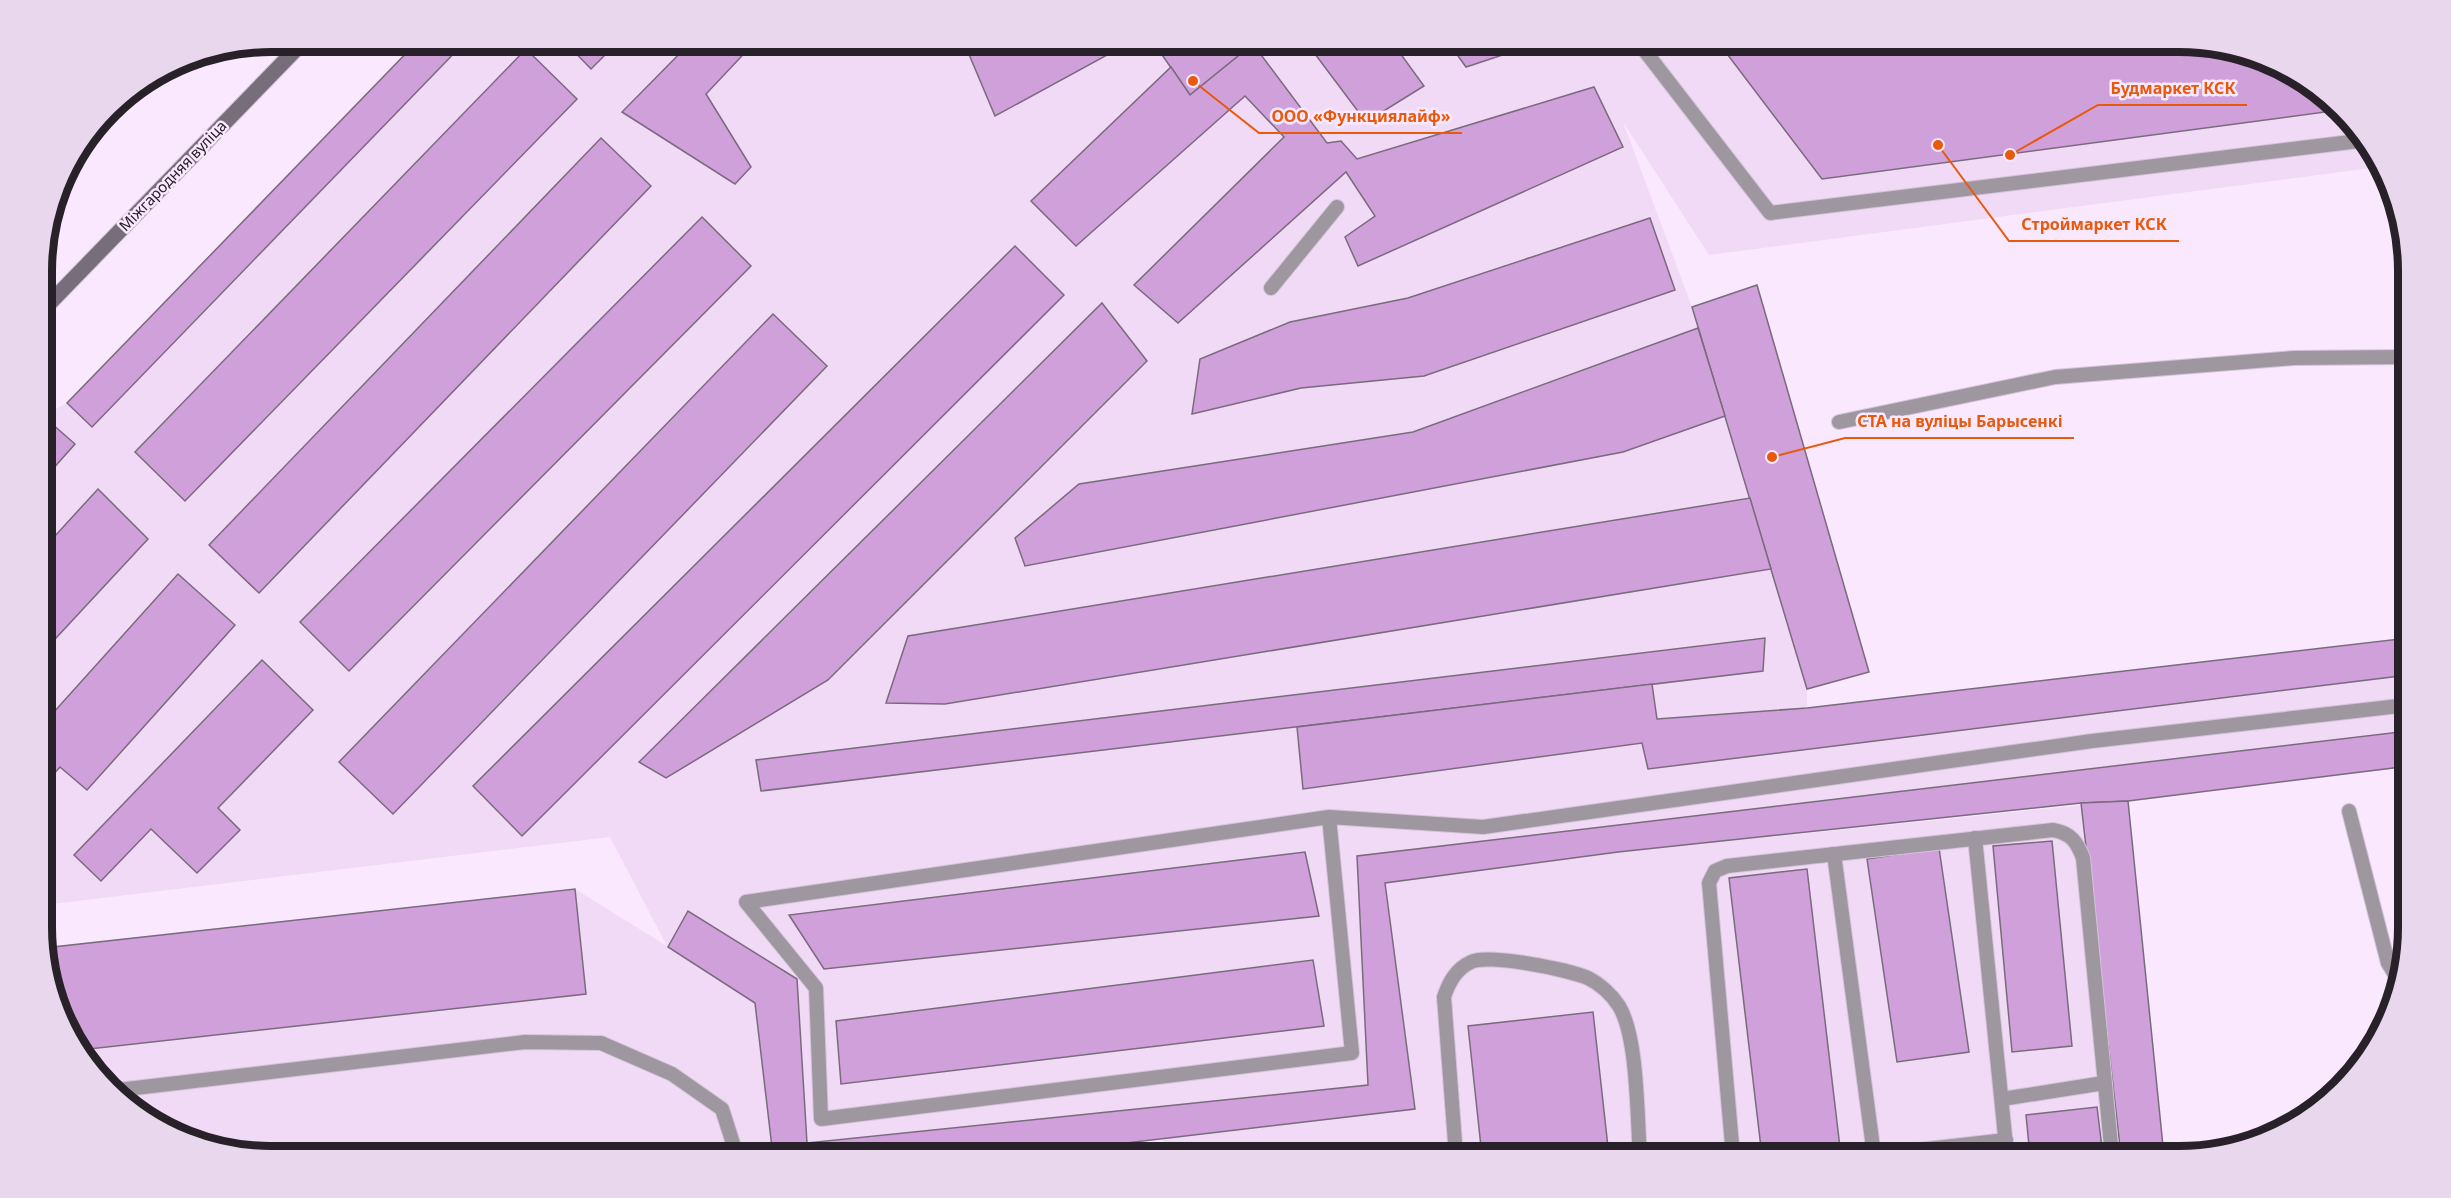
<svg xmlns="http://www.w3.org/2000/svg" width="2451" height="1198" font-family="'Noto Sans',sans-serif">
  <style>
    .built { fill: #f1daf6; fill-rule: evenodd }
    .building { fill: #d0a0db; stroke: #7a6a7d; stroke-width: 1.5 }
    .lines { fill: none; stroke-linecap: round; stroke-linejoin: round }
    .service-casing { stroke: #d4c4d8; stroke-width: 16 }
    .secondary-casing { stroke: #d4c4d8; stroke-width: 17 }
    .service { stroke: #9e97a0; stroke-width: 14 }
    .secondary { stroke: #786d7a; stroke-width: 15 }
    .labels { text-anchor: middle; stroke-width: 5; stroke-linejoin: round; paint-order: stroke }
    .street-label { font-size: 15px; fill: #282129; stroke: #fae8fe }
    .rim { fill: none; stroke: #282129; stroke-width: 8 }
    .leader { fill: none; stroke: #e8590c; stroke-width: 2 }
    .callout-dot { fill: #e8590c; stroke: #fae8fe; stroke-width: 2 }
    .callout-label { font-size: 16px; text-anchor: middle; font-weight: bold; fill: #e8590c; stroke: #fae8fe; stroke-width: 5; stroke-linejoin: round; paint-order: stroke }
  </style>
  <rect width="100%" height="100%" fill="#fae8fe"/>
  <path class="built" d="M417,42H2180L2281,65L2331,99L2370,144L2379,167L1709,255L1623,122L1692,307L1807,689V708L2408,638L2409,766L2128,801L2164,1156H1165L1163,1138L1016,1156H271L170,1133L89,1066L59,1014L44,957V948L575,889L667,946L610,837L44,905L43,416L67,403ZM2112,802L1771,837V836L2081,803Z"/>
  <g class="building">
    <polygon points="417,42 465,42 92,427 67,403"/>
    <polygon points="565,42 618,42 591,69"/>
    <polygon points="691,42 755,42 706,94 751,167 735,184 622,112"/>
    <polygon points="986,42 1102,42 1109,54 995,116 968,52"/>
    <polygon points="1153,42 1252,42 1253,44 1190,95"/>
    <polygon points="1306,42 1392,42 1424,86 1366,122"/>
    <polygon points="1448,42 1542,42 1466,67"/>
    <polygon points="1718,42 2180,42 2281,65 2331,99 2340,110 1822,179"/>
    <polygon points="1253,44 1327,143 1341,141 1357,159 1594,87 1623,147 1358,266 1345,237 1375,216 1346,172 1178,323 1134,285 1284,137 1245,96 1076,246 1031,201 1171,67 1190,95"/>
    <polygon points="526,49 577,99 185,501 135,452"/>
    <polygon points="601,138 651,186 259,593 209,545"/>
    <polygon points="702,217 751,266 349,671 300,622"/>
    <polygon points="1650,218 1675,290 1424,376 1301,388 1192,414 1200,359 1290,322 1408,298"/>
    <polygon points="1015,246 1064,295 522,836 473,786"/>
    <polygon points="1757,285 1869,672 1807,689 1692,307"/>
    <polygon points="1102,303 1147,361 828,680 666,778 639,762"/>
    <polygon points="773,314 827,366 393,814 339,762"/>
    <polygon points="1698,328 1725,416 1623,452 1025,566 1015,538 1079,484 1413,432"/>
    <polygon points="43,416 75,444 43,480"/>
    <polygon points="98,489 148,539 43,652 43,549"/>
    <polygon points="1750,498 1771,569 945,704 886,703 908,636"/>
    <polygon points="178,574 235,625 87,790 60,767 44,785 44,723"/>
    <polygon points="1765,638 1763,671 761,791 756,760"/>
    <polygon points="2408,638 2408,675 1648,769 1642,743 1303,789 1297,727 1652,684 1657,719 1807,708"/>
    <polygon points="262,660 313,710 218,808 240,830 197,873 151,829 101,881 74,855"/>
    <polygon points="2408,731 2409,766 2128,801 2081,803 1618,852 1385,883 1415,1109 1016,1156 773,1156 755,1003 668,947 688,911 797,979 807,1143 1368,1085 1357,856"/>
    <polygon points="2128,801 2164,1156 2121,1156 2081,803"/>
    <polygon points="2052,841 2072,1046 2012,1052 1993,846"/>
    <polygon points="1939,848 1969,1052 1897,1062 1867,859"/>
    <polygon points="1305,852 1319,916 824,969 789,915"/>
    <polygon points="1807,869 1841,1156 1762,1156 1729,878"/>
    <polygon points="575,889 586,994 80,1050 59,1014 44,957 44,948"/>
    <polygon points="1313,960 1324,1026 841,1084 836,1021"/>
    <polygon points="1593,1012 1609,1156 1482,1156 1468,1026"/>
    <polygon points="2097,1107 2103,1156 2030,1156 2026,1115"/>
    <polygon points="259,1144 260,1153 230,1146"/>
  </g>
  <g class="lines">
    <g class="service-casing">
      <g id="service">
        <polyline points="1638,42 1770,213 2367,140"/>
        <polyline points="1271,288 1337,207"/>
        <polyline points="1839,422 2055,377 2294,358 2407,357"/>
        <polyline points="2349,811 2388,963 2397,978"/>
        <polyline points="1329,817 1352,1053 821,1119 816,988 746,902 1329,817 1483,827 2092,741 2408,705"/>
        <polyline points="1975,838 2007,1156"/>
        <polyline points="1834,854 1874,1155 2006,1140"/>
        <polyline points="118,1090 525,1042 601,1043 672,1074 722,1109 737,1156"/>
        <polyline points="2002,1099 2104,1083"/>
        <path d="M1456,1156L1444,997C1449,982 1456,969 1471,962C1487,953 1570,970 1588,978C1600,984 1612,995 1619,1006C1638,1037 1637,1118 1640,1156"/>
        <path d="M1733,1156L1709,883L1715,871L1727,866L2053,830C2071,833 2077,842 2083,858L2112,1156"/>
      </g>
    </g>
    <g class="secondary-casing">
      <polyline id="secondary" points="43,310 303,42"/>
    </g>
    <use href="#service" class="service"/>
    <use href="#secondary" class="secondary"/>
  </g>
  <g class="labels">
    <g class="street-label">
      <text transform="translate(173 176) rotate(-46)" y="5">Міжгародняя вуліца</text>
    </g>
  </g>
  <path d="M0 0H2451V1198H0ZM271 52H2179A219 219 0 0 1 2398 271V927A219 219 0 0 1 2179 1146H271A219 219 0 0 1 52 927V271A219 219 0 0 1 271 52Z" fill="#e9d8ed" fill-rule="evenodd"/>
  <path class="rim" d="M271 52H2179A219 219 0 0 1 2398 271V927A219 219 0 0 1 2179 1146H271A219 219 0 0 1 52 927V271A219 219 0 0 1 271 52Z"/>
  <path class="leader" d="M2010 155L2098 105H2247M1193 81L1259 133H1462M1938 145L2009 241H2179M1772 457L1845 438H2074"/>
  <g class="callout-dot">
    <circle cx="2010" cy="155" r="6"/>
    <circle cx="1193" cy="81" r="6"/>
    <circle cx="1938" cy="145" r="6"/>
    <circle cx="1772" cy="457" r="6"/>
  </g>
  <g class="callout-label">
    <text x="2173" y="94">Будмаркет КСК</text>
    <text x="1361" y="122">ООО «Функциялайф»</text>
    <text x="2094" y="230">Строймаркет КСК</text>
    <text x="1960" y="427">СТА на вуліцы Барысенкі</text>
  </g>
</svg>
